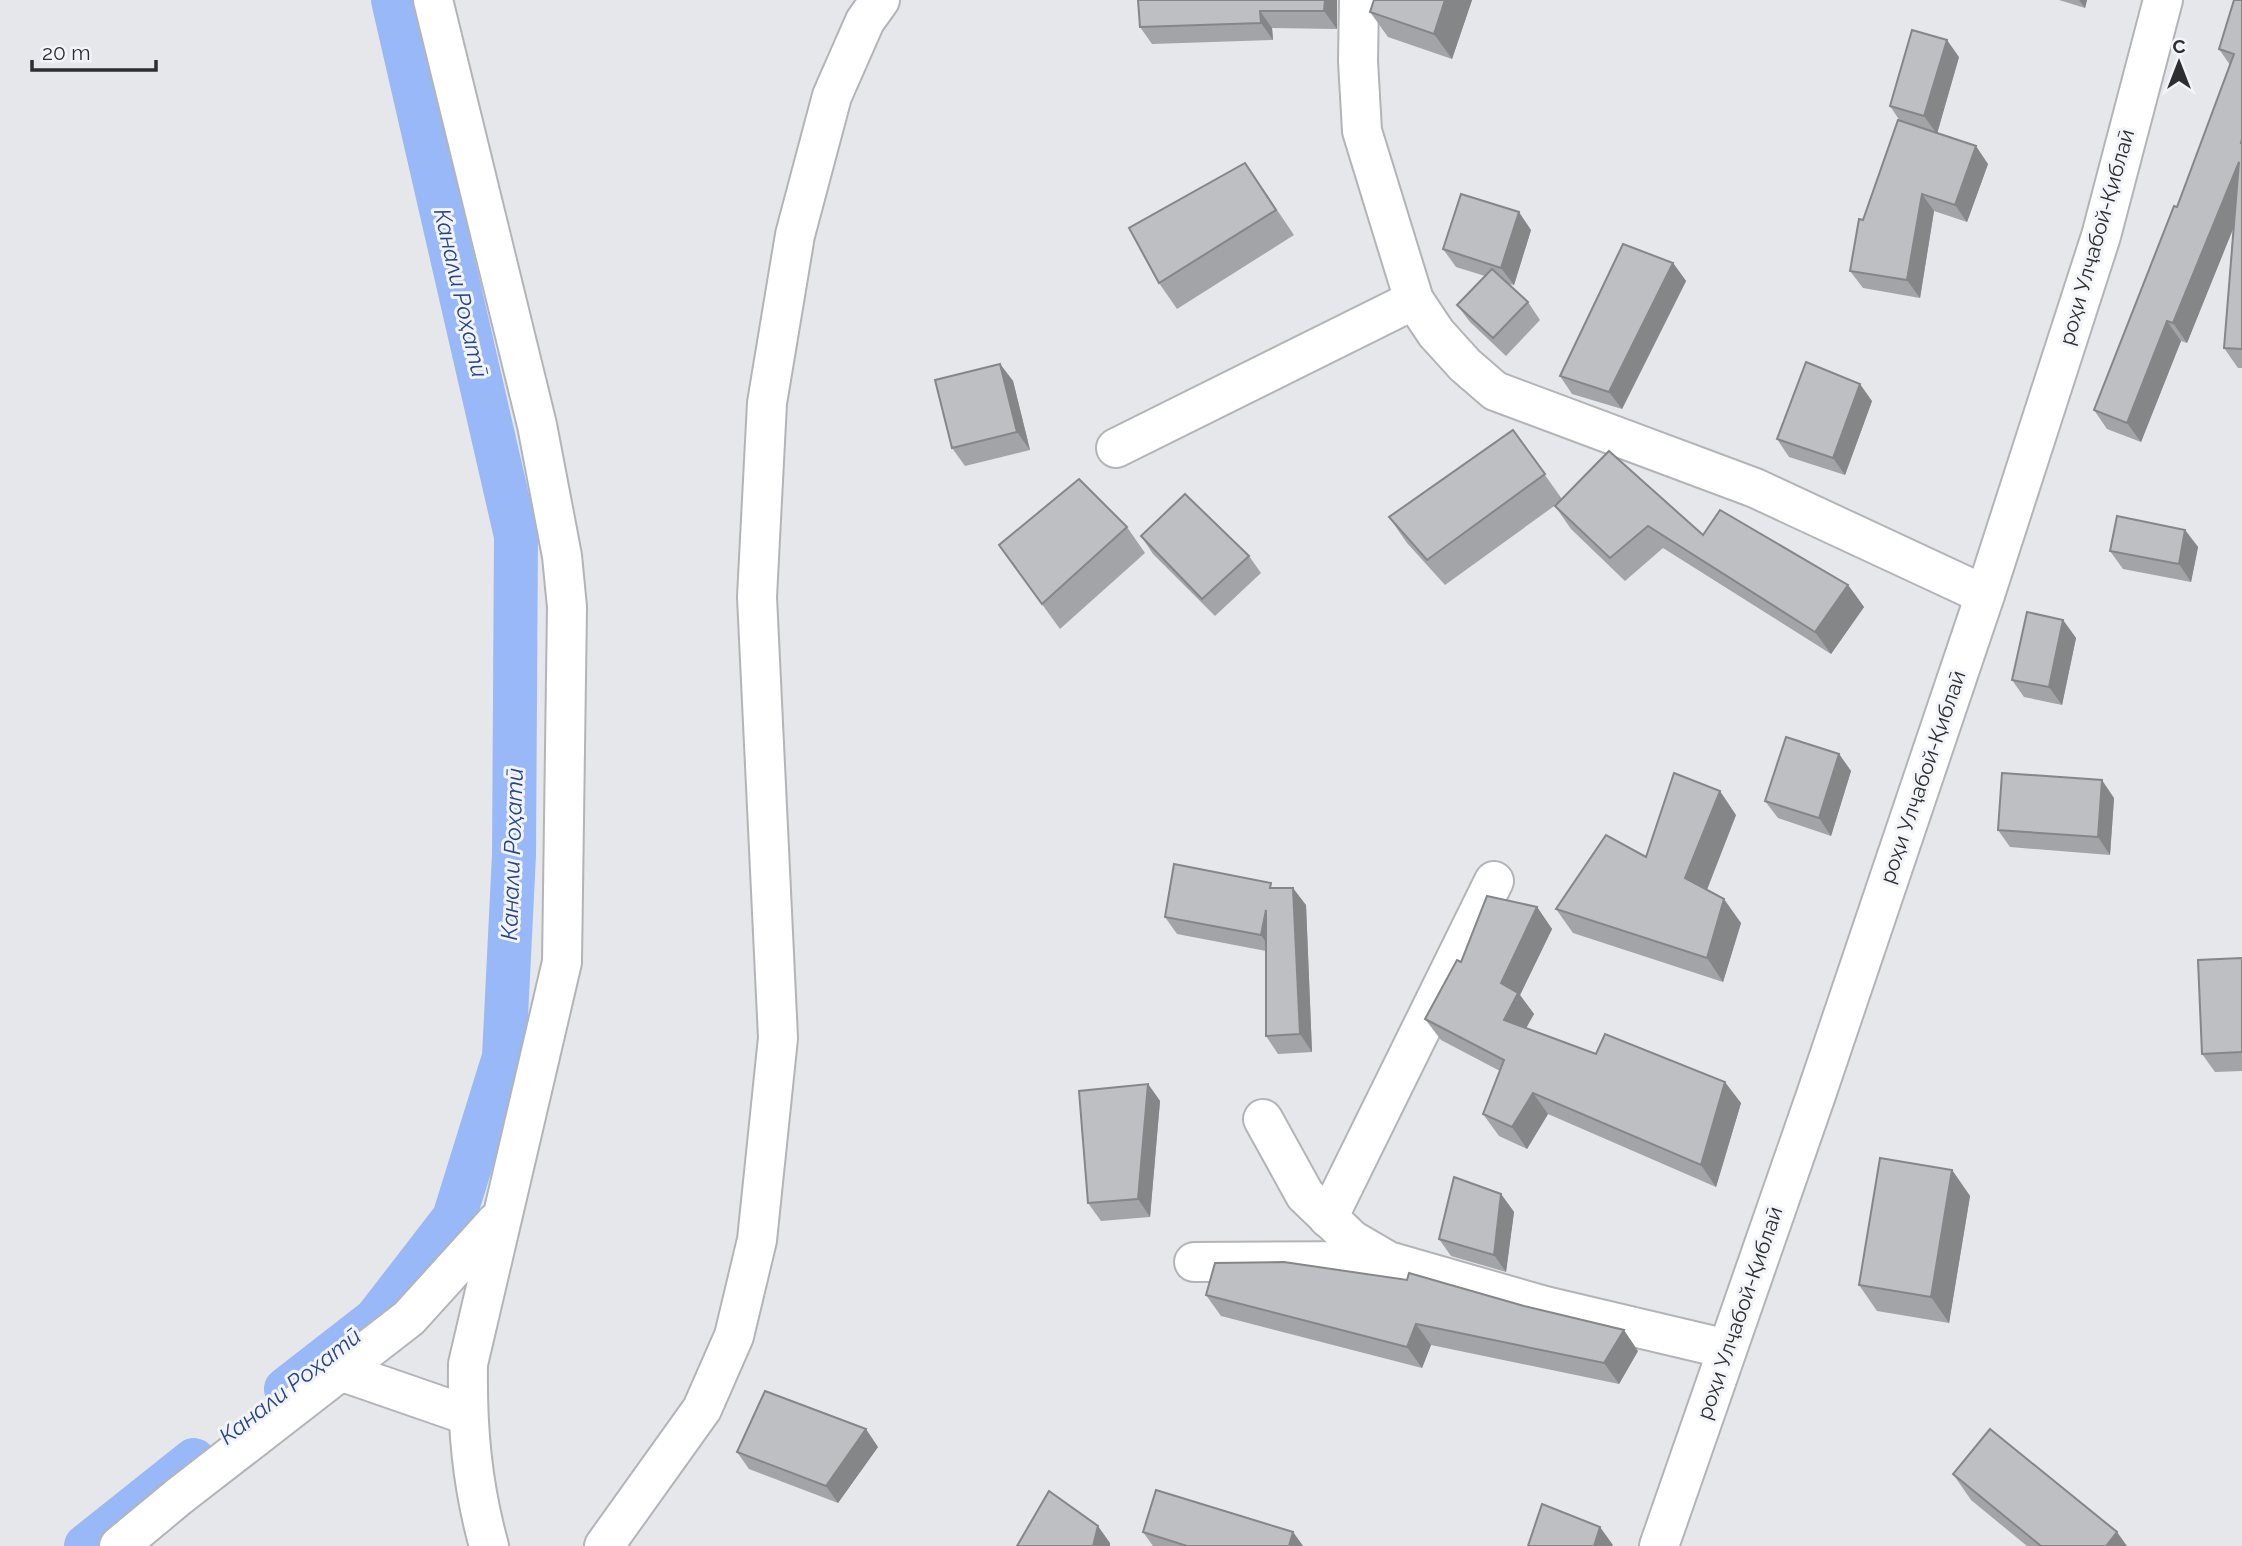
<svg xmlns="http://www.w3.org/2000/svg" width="2242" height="1546" font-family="Raleway,sans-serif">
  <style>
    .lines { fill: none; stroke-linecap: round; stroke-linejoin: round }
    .canal { stroke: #99b8f7; stroke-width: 44 }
    .minor-casing { stroke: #b2b4b8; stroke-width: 42 }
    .minor { stroke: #fff; stroke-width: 38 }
    .wall { fill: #a3a4a8 }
    .shaded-wall { fill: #848688 }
    .building { fill: #bdbfc3; stroke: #848688; stroke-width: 2 }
    .labels { text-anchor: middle; stroke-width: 6; stroke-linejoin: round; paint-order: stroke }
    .street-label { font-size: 21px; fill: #2d2e2f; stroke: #f2f4f9 }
    .water-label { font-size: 23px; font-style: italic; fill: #24448c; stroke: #f2f4f9 }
  </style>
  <rect width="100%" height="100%" fill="#e5e7eb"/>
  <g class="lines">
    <g class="canal">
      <polyline points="286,1389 376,1319 454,1218 504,1057 514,855 516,536 393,0"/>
      <polyline points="86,1546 194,1460"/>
    </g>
    <g class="minor-casing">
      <g id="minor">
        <path d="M433,0L537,425L562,556L567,607L562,962L468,1364C467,1428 472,1485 489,1546"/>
        <polyline points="1359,0 1358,61 1362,131 1414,300 1436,333 1465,365 1495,391 1755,488 1985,595"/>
        <polyline points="1116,448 1414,300"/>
        <polyline points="1263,1119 1305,1195 1352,1240 1388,1261 1545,1306 1727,1349"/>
        <polyline points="1328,1218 1494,881"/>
        <polyline points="1194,1262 1385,1261"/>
        <polyline points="340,1371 467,1415"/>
        <polyline points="119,1546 178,1497 409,1318 496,1222"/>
        <polyline points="604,1546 702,1409 734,1336 757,1240 778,1038 757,597 767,403 795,235 832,96 865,21 880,0"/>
        <polyline points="1659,1546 1816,1095 1985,595 2101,236 2163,0"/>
      </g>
    </g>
    <use href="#minor" class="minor"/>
  </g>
  <g class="wall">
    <polygon points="1138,0 1337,0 1337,29 1272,28 1273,40 1152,44 1140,27"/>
    <polygon points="1472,0 1452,59 1388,37 1370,12"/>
    <polygon points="2059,0 2087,0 2085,8"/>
    <polygon points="2242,0 2242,368 2238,368 2224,348 2233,228 2187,343 2181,341 2141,442 2107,429 2094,410 2177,207 2230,65 2219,49"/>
    <polygon points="1959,57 1937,133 1988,164 1967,222 1934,211 1920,298 1863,288 1850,271 1863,220 1900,121 1890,106"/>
    <polygon points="1263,189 1294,235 1177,309 1159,283"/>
    <polygon points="1531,230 1514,285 1508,284 1528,302 1540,320 1506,356 1470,322 1457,305 1485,276 1456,267 1443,249"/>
    <polygon points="1673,263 1686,281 1622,409 1572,394 1560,376"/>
    <polygon points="1000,364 1013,381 1030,450 965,466 952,448"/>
    <polygon points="1872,401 1845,475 1789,457 1777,439"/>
    <polygon points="1513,430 1562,499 1703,535 1848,585 1864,607 1831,654 1663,548 1625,581 1571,529 1555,506 1557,504 1445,585 1407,543 1389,517"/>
    <polygon points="1127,527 1145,553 1060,629 999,545"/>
    <polygon points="2185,530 2198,547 2191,582 2123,569 2110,551"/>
    <polygon points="1141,536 1249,556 1261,573 1215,616 1153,554"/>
    <polygon points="2063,620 2076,638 2062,705 2024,697 2012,680"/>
    <polygon points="1839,754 1851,771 1831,836 1778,818 1765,801"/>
    <polygon points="2114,798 2110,855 2010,847 1998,830"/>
    <polygon points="1736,815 1707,890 1741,923 1723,982 1573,933 1556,909 1646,857"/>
    <polygon points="1275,888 1306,905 1312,1052 1278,1054 1266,1036 1266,951 1177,934 1165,917"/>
    <polygon points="1537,907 1552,929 1520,995 1534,1014 1526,1028 1596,1054 1741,1103 1716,1187 1548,1114 1527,1149 1499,1136 1483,1114 1500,1071 1441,1040 1425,1019 1461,962"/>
    <polygon points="2242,958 2242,1071 2215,1072 2202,1054"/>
    <polygon points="1148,1084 1160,1101 1150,1217 1101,1221 1088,1203"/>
    <polygon points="1952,1170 1970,1196 1949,1323 1877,1311 1859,1285"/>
    <polygon points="1501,1194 1514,1212 1506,1272 1451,1256 1439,1239"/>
    <polygon points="1206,1295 1638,1351 1619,1384 1431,1345 1422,1368 1221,1316"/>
    <polygon points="878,1447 838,1503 749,1469 737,1452"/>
    <polygon points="1953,1474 2127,1546 2027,1546 1971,1500"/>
    <polygon points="1143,1532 1293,1532 1303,1546 1153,1546"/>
  </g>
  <g class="shaded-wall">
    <polygon points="1325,0 1337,0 1337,29 1324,11"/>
    <polygon points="1445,0 1472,0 1452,59 1434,34"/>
    <polygon points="2079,0 2087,0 2085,8"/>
    <polygon points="1260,11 1272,28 1273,40 1261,23"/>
    <polygon points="1947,40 1959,57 1937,134 1924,116"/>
    <polygon points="1976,146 1988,164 1967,222 1955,205"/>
    <polygon points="2239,162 2242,207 2187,343 2173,323"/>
    <polygon points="1922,194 1934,211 1920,298 1907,280"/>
    <polygon points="1519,212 1531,230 1514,285 1501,268"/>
    <polygon points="1673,263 1686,281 1622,409 1609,392"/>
    <polygon points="2167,321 2181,341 2141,442 2127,423"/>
    <polygon points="1000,364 1013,381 1030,450 1017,432"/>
    <polygon points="1860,384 1872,401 1845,475 1833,458"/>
    <polygon points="2185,530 2198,547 2191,582 2179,564"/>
    <polygon points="1848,585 1864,607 1831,654 1815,632"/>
    <polygon points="2063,620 2076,638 2062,705 2049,687"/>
    <polygon points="1839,754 1851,771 1831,836 1819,818"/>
    <polygon points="2102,780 2114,798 2110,855 2098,837"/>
    <polygon points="1720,791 1736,815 1702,902 1685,878"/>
    <polygon points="1293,888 1306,905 1312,1052 1300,1034"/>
    <polygon points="1724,899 1741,923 1723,982 1707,958"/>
    <polygon points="1537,907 1552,929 1520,995 1534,1014 1519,1041 1504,1020 1501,983"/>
    <polygon points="1266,910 1273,953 1261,935"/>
    <polygon points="1725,1082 1741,1103 1716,1187 1701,1165"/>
    <polygon points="1148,1084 1160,1101 1150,1217 1138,1199"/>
    <polygon points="1533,1093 1548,1114 1527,1149 1512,1127"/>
    <polygon points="1952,1170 1970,1196 1949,1323 1931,1297"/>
    <polygon points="1501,1194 1514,1212 1506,1272 1494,1255"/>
    <polygon points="1416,1324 1431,1345 1422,1368 1407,1347"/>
    <polygon points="1624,1330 1638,1351 1619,1384 1604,1363"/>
    <polygon points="866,1429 878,1447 838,1503 826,1486"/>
    <polygon points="1098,1526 1110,1543 1110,1546 1093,1546"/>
    <polygon points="1600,1527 1613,1545 1612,1546 1594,1546"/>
    <polygon points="1293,1532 1303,1546 1289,1546"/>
    <polygon points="2117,1532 2127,1546 2106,1546"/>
  </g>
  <g class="building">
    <polygon points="1138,0 1325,0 1324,11 1260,11 1261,23 1140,27"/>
    <polygon points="1374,0 1445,0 1434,34 1370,12"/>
    <polygon points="2234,0 2242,0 2242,139 2241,143 2242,143 2242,349 2224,348 2239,162 2173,323 2167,321 2127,423 2094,410 2174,206 2177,207 2234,54 2219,49"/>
    <polygon points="1912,30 1947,40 1924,116 1890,106"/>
    <polygon points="1898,120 1976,146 1955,205 1922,194 1907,280 1850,271 1859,219 1863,220"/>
    <polygon points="1245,163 1276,210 1159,283 1129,228"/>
    <polygon points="1461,194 1519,212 1501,268 1443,249"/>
    <polygon points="1623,244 1673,263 1609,392 1560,376"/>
    <polygon points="1492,269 1528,302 1493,338 1457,305"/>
    <polygon points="1806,362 1860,384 1833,458 1777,439"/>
    <polygon points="1000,364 1017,432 952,448 935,380"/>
    <polygon points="1513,430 1545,474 1427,560 1389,517"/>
    <polygon points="1609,451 1703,535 1720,510 1848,585 1815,632 1648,526 1610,558 1555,506"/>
    <polygon points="1079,479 1127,527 1042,604 999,545"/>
    <polygon points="1185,494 1249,556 1202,599 1141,536"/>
    <polygon points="2117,516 2185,530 2179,564 2110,551"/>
    <polygon points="2027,612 2063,620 2049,687 2012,680"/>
    <polygon points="1786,737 1839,754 1819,818 1765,801"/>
    <polygon points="1674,773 1720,791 1685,878 1724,899 1707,958 1556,909 1606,835 1646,857"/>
    <polygon points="2002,773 2102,780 2098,837 1998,830"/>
    <polygon points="1174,864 1271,883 1270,888 1293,888 1300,1034 1266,1036 1266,910 1261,935 1165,917"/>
    <polygon points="1487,896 1537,907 1501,983 1518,993 1504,1020 1596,1054 1605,1034 1725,1082 1701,1165 1533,1093 1512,1127 1483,1114 1504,1060 1425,1019 1457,960 1461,962"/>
    <polygon points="2242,958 2242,1052 2202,1054 2198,960"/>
    <polygon points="1148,1084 1138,1199 1088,1203 1079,1091"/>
    <polygon points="1880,1158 1952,1170 1931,1297 1859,1285"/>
    <polygon points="1454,1177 1501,1194 1494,1255 1439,1239"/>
    <polygon points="1284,1262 1407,1280 1409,1273 1524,1306 1624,1330 1604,1363 1416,1324 1407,1347 1206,1295 1215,1263"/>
    <polygon points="765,1391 866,1429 826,1486 737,1452"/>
    <polygon points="1990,1429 2117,1532 2106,1546 2041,1546 1953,1474"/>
    <polygon points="1156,1490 1293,1532 1289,1546 1187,1546 1143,1532"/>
    <polygon points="1049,1491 1098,1526 1093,1546 1017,1546"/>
    <polygon points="1542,1504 1600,1527 1594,1546 1528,1546"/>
  </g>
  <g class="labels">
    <g class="street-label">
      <text transform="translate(2097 237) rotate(-74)" y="7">роҳи Улҷабой-Қиблаӣ</text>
      <text transform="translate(1923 777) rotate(-71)" y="7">роҳи Улҷабой-Қиблаӣ</text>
      <text transform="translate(1740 1313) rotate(-71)" y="7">роҳи Улҷабой-Қиблаӣ</text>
    </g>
    <g class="water-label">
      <text transform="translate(461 293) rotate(77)" y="8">Канали Роҳатӣ</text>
      <text transform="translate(512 854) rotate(-88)" y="8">Канали Роҳатӣ</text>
      <text transform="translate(290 1386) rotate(-38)" y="8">Канали Роҳатӣ</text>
    </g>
  </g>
  <g transform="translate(2179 63)" stroke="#f2f4f9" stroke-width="5" paint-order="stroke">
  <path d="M0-5L12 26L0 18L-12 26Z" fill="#2d2e2f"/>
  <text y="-10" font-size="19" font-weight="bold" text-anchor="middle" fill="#2d2e2f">С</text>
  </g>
  <path d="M32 60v10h124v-10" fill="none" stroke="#2d2e2f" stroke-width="3.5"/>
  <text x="42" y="60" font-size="21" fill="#2d2e2f" stroke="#f2f4f9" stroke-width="5" paint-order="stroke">20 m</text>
</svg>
